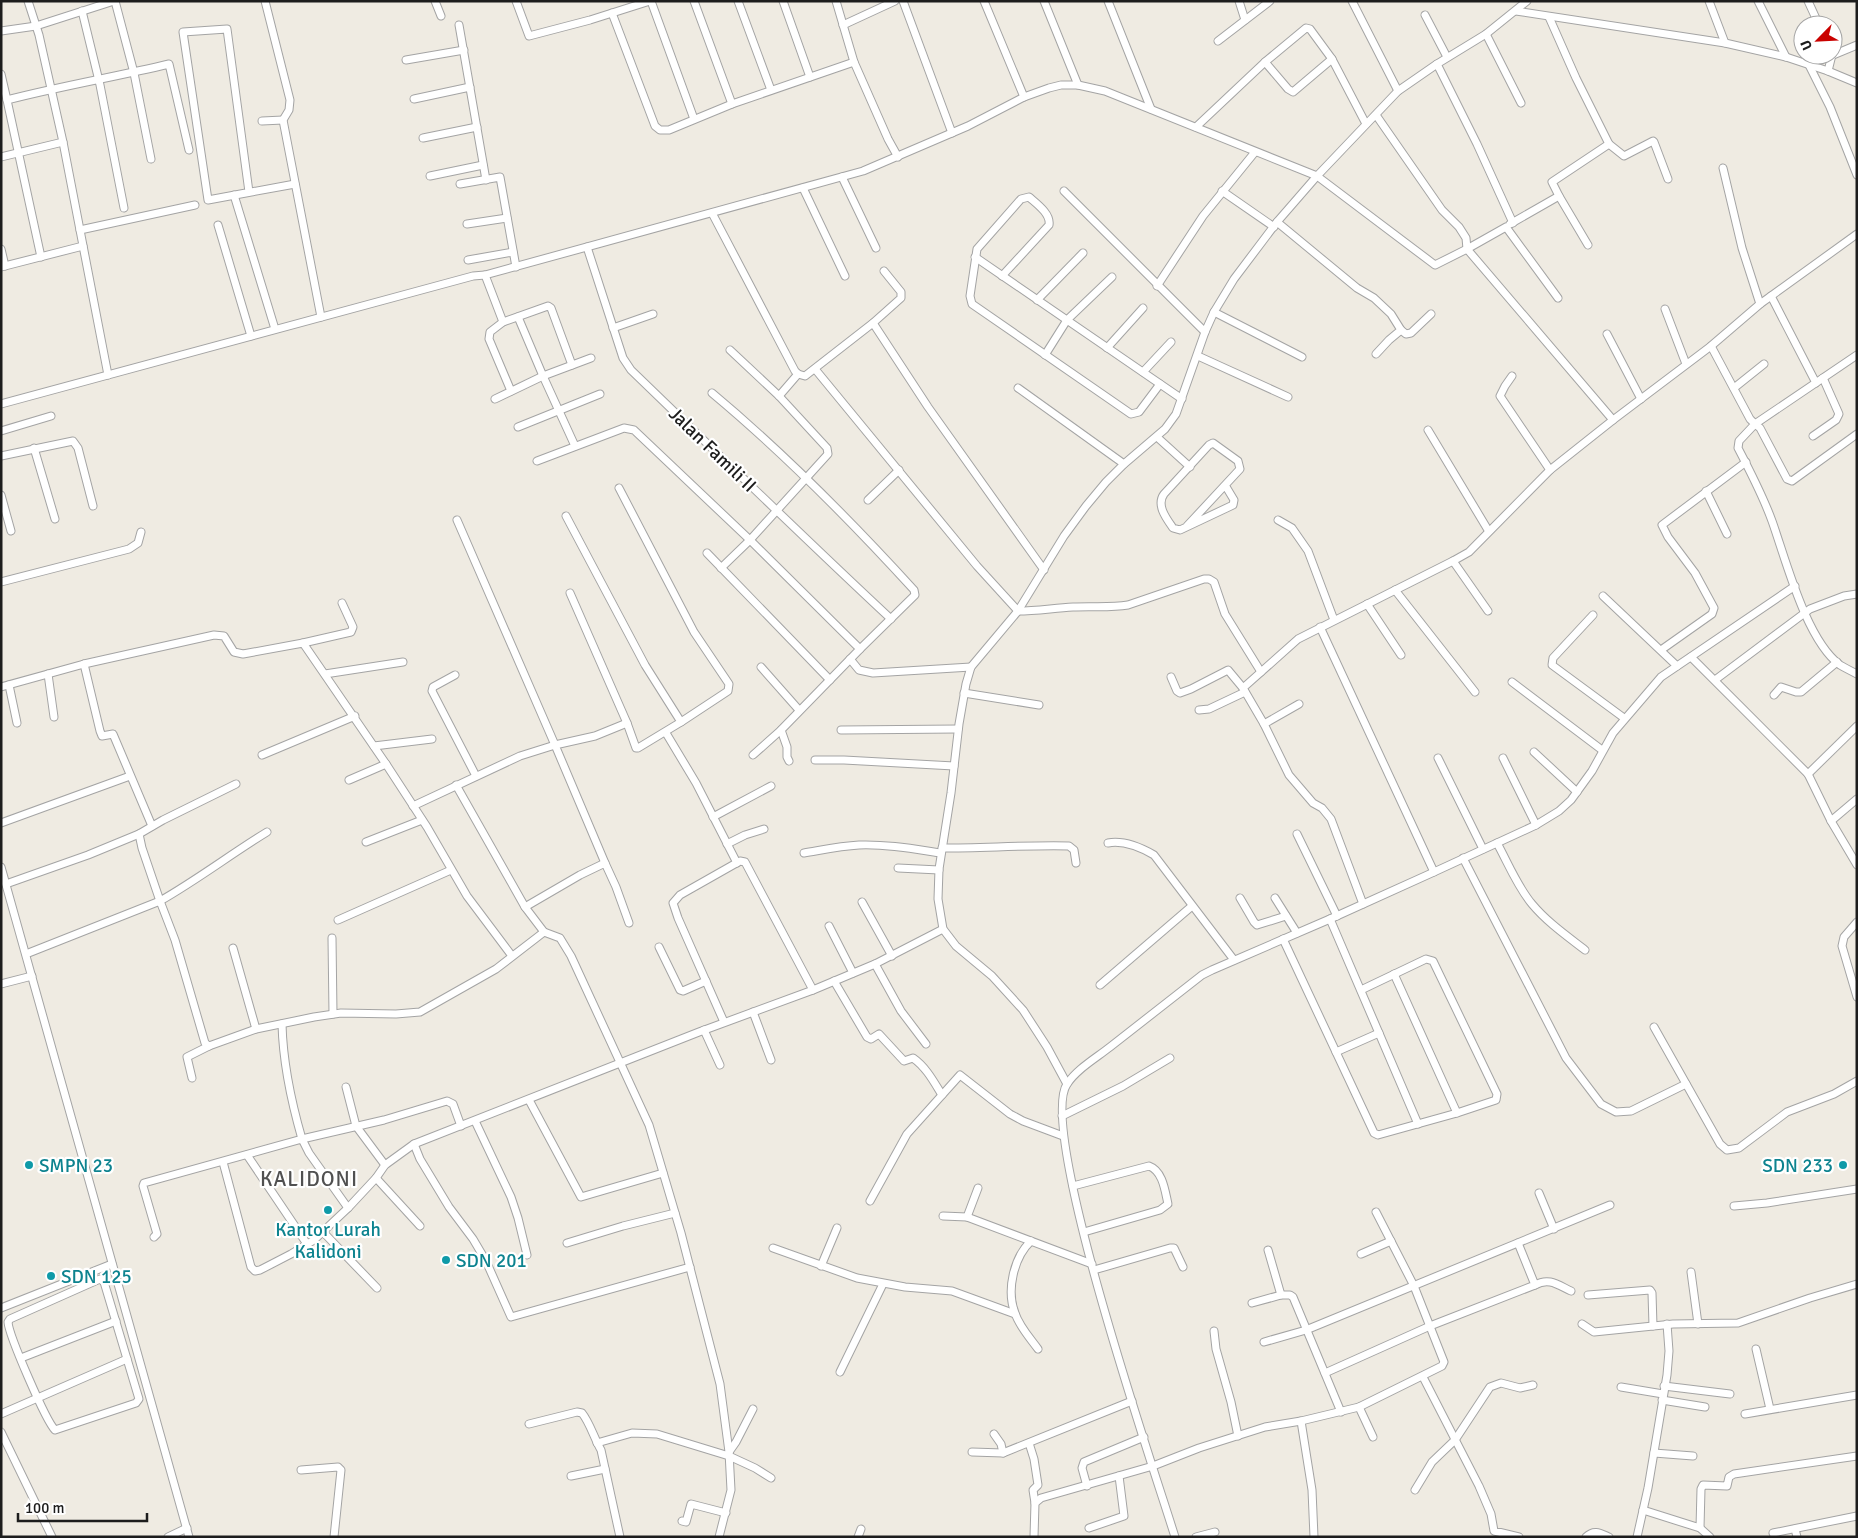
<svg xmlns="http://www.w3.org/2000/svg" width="1858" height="1538" font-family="Signika,sans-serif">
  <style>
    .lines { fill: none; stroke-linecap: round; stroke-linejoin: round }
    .minor-casing { stroke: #a4a4a4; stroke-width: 9 }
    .minor { stroke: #fff; stroke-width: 7 }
    .culture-dot { fill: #0f9aa8; stroke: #fff; stroke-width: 2 }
    .labels { text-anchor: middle; stroke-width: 4.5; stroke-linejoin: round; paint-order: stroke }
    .street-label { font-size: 19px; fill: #1d1d1d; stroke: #fff }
    .culture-label { font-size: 19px; fill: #0d838f; stroke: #fff; text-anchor: start }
    .quarter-label { font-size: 21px; letter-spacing: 1px; fill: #505050; stroke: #fff }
  </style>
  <rect width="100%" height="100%" fill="#efebe2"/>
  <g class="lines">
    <g class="minor-casing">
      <g id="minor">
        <polyline points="28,1 39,35 63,142 108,375"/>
        <polyline points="115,1 134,73 151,159"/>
        <polyline points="265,1 290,100 289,110 283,120 321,317"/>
        <polyline points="435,1 441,16"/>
        <polyline points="516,1 529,36 590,20 650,1"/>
        <polyline points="651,1 694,119"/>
        <polyline points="694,1 732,104"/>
        <polyline points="738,1 771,90"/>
        <polyline points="783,1 810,77"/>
        <polyline points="836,1 854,62 888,139 898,157"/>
        <polyline points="903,1 952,133"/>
        <polyline points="984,1 1024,97"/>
        <polyline points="1044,1 1078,85"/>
        <polyline points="1108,1 1151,109"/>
        <polyline points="1239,1 1245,20"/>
        <polyline points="1352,1 1398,91"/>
        <polyline points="1709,1 1725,43"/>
        <polyline points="1758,1 1786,57"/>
        <polyline points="1808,1 1819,25"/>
        <polyline points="82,11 100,85 124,208"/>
        <polyline points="1516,11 1725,43 1786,57 1828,71 1857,83"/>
        <polyline points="612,13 655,126 660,130 669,130 732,104 854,62"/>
        <polyline points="1425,15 1447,57"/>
        <polyline points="1549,17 1576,78 1609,144 1552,182 1559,196"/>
        <polyline points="459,25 486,180"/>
        <polyline points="843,25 895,1"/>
        <polyline points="1,31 36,26 114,1"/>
        <polyline points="1486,34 1521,103"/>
        <polyline points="1218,41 1270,1"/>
        <polyline points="1833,55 1857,45"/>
        <polyline points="406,60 464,50"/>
        <polyline points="1265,62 1288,89 1293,92 1332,59"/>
        <polyline points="1437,64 1477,144 1513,223"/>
        <polyline points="1809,65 1830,107 1857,175"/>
        <polyline points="1828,71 1832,55"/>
        <path d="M1,74L7,100C61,86 115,77 169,64L189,150"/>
        <polyline points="414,99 470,87"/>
        <polyline points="7,100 41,257"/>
        <polyline points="1376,115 1442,210 1459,227 1466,238 1467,249 1613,420"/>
        <polyline points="262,121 283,120"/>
        <polyline points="1196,127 1265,62 1306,28 1310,29 1332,59 1366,124"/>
        <polyline points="423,138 477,127"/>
        <polyline points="1609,144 1624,156 1653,141 1654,142 1668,179"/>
        <polyline points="1,157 63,142"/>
        <polyline points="1723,168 1742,248 1760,304"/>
        <polyline points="430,176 483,165"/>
        <polyline points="842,177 876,248"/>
        <polyline points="460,184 500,177 516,267"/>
        <polyline points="803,188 845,276"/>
        <polyline points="1064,191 1205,332"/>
        <polyline points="1222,191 1274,227"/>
        <polyline points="249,192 227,29 183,32 208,200 295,184"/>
        <polyline points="234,195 275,329"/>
        <polyline points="712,213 795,371 798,374 805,376 873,323 928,407 1044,570"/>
        <polyline points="1277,222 1357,288 1374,298 1391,314 1401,330 1389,340 1376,354"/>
        <polyline points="467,224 507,218"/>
        <polyline points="1510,224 1559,196 1588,245"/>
        <polyline points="218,225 251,336"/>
        <polyline points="80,230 195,205"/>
        <path d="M587,247L623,358L631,370C717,453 803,537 891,619"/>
        <polyline points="1,249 5,266"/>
        <polyline points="975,257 1182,399"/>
        <polyline points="468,260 513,252"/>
        <polyline points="1,267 83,246"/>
        <polyline points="485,275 503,322"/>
        <path d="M1002,276L1049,225C1051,214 1037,204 1029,197L1021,199L977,249L970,296L972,304L1131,414L1139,412L1160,384"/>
        <polyline points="1157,286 1203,216 1255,152"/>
        <polyline points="1771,296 1816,383"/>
        <polyline points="1037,300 1083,253"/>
        <polyline points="1665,309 1686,364"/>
        <polyline points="1214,312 1302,357"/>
        <polyline points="518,317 543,376 575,446"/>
        <polyline points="873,323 901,298 901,292 884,271"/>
        <polyline points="613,328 653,314"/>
        <polyline points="1401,330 1406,334 1411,333 1431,314"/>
        <polyline points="1607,334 1641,399"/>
        <path d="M1711,346L1750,419L1755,424L1739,441L1738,448C1750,471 1763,496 1772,521C1786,560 1806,640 1840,665C1845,668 1851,671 1857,674"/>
        <polyline points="1107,348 1143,308"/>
        <polyline points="1045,355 1067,320 1112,277"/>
        <polyline points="1857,355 1755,424 1760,428 1787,479 1792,481 1857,434"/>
        <polyline points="1198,356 1288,397"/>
        <path d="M815,369L977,566L1018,611C1036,611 1054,608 1073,607C1092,606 1110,608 1128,605L1204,579H1209L1214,582L1225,614L1261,672"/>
        <polyline points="1143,372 1171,342"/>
        <polyline points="1512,376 1505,386 1500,396 1550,470"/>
        <polyline points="1018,388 1124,464"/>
        <polyline points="1734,388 1764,364"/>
        <polyline points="511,391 489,339 490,332 503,322 548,306 551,308 572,365"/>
        <path d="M712,393C784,453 851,521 914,590L915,595L860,649"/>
        <polyline points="779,396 798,374"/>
        <polyline points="495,399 543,376 591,358"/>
        <polyline points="1,404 473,276 485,275 863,171 968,126 1024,97 1049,88 1061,85 1078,85 1105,91 1317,176 1435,265 1467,249 1506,227 1558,298"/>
        <polyline points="518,427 600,394"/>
        <polyline points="1428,430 1488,530"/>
        <polyline points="1,431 51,416"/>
        <polyline points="1813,436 1836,420 1839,414 1823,378"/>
        <polyline points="1157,437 1190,467"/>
        <polyline points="34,448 55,519"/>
        <polyline points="1,456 73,441 78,448 93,506"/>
        <polyline points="537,461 624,428 634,430 750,540 860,649 781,730 753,755"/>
        <polyline points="619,488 694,632 729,684 728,691 681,722"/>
        <polyline points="1706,491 1727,534"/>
        <polyline points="1,495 11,531"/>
        <polyline points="868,500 899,470"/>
        <polyline points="566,516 645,665 681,722 638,748 636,748 627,723 570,593"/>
        <polyline points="1278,520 1292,528 1308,551 1334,620"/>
        <path d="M1187,526L1240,469L1238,461L1213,443L1209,445L1164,494C1156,505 1166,518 1173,528L1180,530L1233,505L1234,500L1225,485"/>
        <polyline points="707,553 830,680"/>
        <polyline points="1453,561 1488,611"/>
        <polyline points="721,568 750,540 828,454 827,448 779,396 730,350"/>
        <polyline points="1,582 129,549 138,543 141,532"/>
        <polyline points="1395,590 1475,692"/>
        <polyline points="1603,596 1677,666"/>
        <polyline points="1367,604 1401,655"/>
        <polyline points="1593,615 1553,658 1552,665 1624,718"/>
        <polyline points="1320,627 1434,872"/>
        <polyline points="303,643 351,632 353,627 342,603"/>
        <polyline points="1661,650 1712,614 1714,608 1695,573 1668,537 1662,525 1746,462"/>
        <polyline points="1691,657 1808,774 1831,821 1857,865"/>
        <polyline points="850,659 859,670 873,673 971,667"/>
        <polyline points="84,664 100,731 102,736 113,734 152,826"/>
        <polyline points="761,667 799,710"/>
        <polyline points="48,674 54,717"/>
        <polyline points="325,674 403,662"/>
        <polyline points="455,675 433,687 432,691 476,776"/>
        <polyline points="1171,677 1177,691 1180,693 1191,689 1228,670 1243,688"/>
        <polyline points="1715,680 1810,609 1844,596 1857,594"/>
        <polyline points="1512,682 1602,750"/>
        <polyline points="9,685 17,723"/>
        <polyline points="1,687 84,664 214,635 224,636 234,652 243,654 303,643 386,764 427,827 467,896 512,956"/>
        <polyline points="964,693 1039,705"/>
        <polyline points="1774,695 1781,687 1796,692 1801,692 1837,662"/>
        <polyline points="1199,710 1209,709 1245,692"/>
        <polyline points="1264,724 1299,704"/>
        <polyline points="781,730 787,747 787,757 789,761"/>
        <polyline points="841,730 958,729"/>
        <polyline points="666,733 696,783 737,863"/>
        <polyline points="374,746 432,739"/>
        <polyline points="1534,752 1577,792"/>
        <polyline points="262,755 355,716"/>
        <polyline points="1438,758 1483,849"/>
        <polyline points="1503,758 1536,825"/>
        <polyline points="815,760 844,760 954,766"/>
        <polyline points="1808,774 1857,726"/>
        <polyline points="349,780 386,764"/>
        <path d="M236,784L163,820L139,834L142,848L160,901C197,880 231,854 267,832"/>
        <polyline points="456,785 525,907 544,932"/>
        <polyline points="413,806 520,756 555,745 457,520"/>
        <polyline points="713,817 771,786"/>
        <polyline points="1831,821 1857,799"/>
        <polyline points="1,823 130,776"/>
        <polyline points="1297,834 1337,916"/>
        <polyline points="366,842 422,820"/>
        <path d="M1108,843C1124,840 1140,847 1154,855L1234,960"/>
        <path d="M1497,843C1508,863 1517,886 1532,904C1547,922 1567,936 1585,950"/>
        <polyline points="727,844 745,835 764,829"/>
        <path d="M942,848C985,848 1027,845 1069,846L1074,850L1076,863"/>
        <path d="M804,853C822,850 840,846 859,845C886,844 914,849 941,853"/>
        <polyline points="1463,858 1566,1058 1601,1104 1616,1112 1631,1111 1686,1084"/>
        <polyline points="605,863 555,745 595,736 627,723"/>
        <polyline points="1,867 189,1537"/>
        <polyline points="898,868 939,870"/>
        <polyline points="6,884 88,855 139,834"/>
        <polyline points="1240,898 1254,922 1257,925 1286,916"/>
        <polyline points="1275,898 1297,933"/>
        <polyline points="862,902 892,956"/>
        <polyline points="1363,904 1331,819 1322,808 1313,803 1289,775 1264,724 1243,688 1298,639 1453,561 1469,552 1550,470 1613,420 1711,346 1760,304 1857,234"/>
        <polyline points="525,907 580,875 605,863 616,887 629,923"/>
        <polyline points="1330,919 1418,1124"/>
        <polyline points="338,920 451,870"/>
        <polyline points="1857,922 1844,937 1842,946 1857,997"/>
        <polyline points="829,926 853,973"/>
        <polyline points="332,938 333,1014"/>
        <polyline points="1283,939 1374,1133 1378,1135 1457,1113 1496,1100 1497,1094 1433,961 1426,959 1361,990"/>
        <polyline points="659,947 680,990 683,991 706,981"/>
        <polyline points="233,948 256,1029"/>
        <polyline points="26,954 160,901 175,940 205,1043 209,1046 256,1029 314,1017 341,1013 396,1014 420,1012 496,969 544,932 560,938 571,956 649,1125 681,1233 720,1384 729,1452 731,1490 719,1537"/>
        <polyline points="875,964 901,1011 926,1044"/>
        <polyline points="1394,974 1457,1113"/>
        <path d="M834,981L867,1037L871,1039L879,1034L904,1061L913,1058C926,1067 934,1082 942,1095"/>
        <polyline points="1,984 32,976"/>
        <polyline points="1100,985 1192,906"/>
        <polyline points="753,1012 771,1060"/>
        <polyline points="724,1022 678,918 673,903 680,895 740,861 745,862 813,990"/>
        <path d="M282,1024C283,1064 291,1101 302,1139L384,1120L447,1101L453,1104L461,1126"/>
        <polyline points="1654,1027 1720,1144 1727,1150 1739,1148 1787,1112 1834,1094 1857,1081"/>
        <polyline points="704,1030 720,1065"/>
        <polyline points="1336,1052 1379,1033"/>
        <polyline points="192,1078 187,1057 209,1046"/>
        <polyline points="1067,1084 1047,1047 1023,1010 992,976 956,946 943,929 938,899 939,869 951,793 959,724 966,684 971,667 1018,611 1064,536 1086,506 1106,482 1124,464 1165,429 1176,414 1205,332 1214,312 1234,279 1277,222 1317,176 1398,91 1437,64 1486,34 1527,1"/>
        <polyline points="346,1087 356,1126 385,1165"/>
        <polyline points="529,1100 581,1197 663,1173"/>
        <polyline points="1062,1116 1123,1086 1170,1058"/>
        <polyline points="475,1121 511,1197 518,1218 527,1255"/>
        <polyline points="414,1144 420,1159 449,1207 473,1239 486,1261 511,1317 690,1267"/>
        <polyline points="247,1155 307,1244"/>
        <polyline points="223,1162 251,1267 255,1271 260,1270 291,1254 314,1240 348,1208 376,1178 385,1165 414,1144 699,1032 813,990 875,964 943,929"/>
        <polyline points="376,1178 420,1226"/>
        <path d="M1073,1186L1149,1166C1163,1171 1165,1191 1168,1204L1160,1210L1084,1232"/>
        <polyline points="1539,1193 1554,1229"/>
        <polyline points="870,1201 907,1134 960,1075 1010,1114 1023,1121 1063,1136"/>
        <polyline points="1734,1206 1767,1203 1857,1189"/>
        <polyline points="943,1216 967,1217 1092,1264"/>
        <polyline points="967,1217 978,1188"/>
        <polyline points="323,1232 377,1288"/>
        <polyline points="154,1237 157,1234 143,1186 144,1183 302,1139 309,1153 348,1208"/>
        <path d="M1031,1241C1014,1257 1006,1290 1015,1313C1019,1326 1030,1338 1038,1349"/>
        <polyline points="567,1243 623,1226 675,1213"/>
        <polyline points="773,1248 857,1278 905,1287 952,1291 1015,1314"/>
        <polyline points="1268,1250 1281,1295"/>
        <polyline points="1361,1254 1391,1241"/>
        <polyline points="821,1266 837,1228"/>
        <polyline points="1094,1270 1170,1248 1174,1248 1183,1267"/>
        <polyline points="1691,1272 1698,1324"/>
        <path d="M100,1279L104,1282L139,1399L136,1403L55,1430C46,1421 9,1336 8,1322L10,1319Z"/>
        <path d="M1535,1285C1549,1277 1558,1285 1571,1291"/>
        <polyline points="1588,1295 1650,1290 1652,1293 1653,1326"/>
        <polyline points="1252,1303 1281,1295 1290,1295 1293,1297 1341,1412"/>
        <polyline points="1,1308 112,1264"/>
        <polyline points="1582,1324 1594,1332 1673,1324 1738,1323 1810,1298 1857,1284"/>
        <polyline points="1214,1331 1216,1349 1231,1402 1238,1436"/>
        <polyline points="1264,1342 1306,1330 1610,1205"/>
        <polyline points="1756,1349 1770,1409"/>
        <polyline points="21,1358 116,1321"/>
        <polyline points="840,1372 883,1284"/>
        <polyline points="1325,1373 1430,1326 1535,1285 1518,1243"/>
        <polyline points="1423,1377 1479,1486 1491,1514 1494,1531 1519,1537"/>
        <polyline points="1664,1386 1730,1394"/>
        <polyline points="1621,1387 1663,1394"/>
        <polyline points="1662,1400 1705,1407"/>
        <polyline points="1359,1407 1373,1437"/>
        <polyline points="1,1414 127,1359"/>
        <polyline points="1745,1414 1857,1395"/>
        <polyline points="1301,1421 1312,1490 1314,1537"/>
        <path d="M529,1424L577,1412L582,1413C590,1423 594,1438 601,1450L620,1537"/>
        <polyline points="1,1432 52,1537"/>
        <polyline points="994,1434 1001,1444 1003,1453"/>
        <polyline points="597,1443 632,1433 657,1434 729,1456 755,1468 771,1478"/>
        <polyline points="1029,1443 1034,1459 1038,1485 1033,1490 1035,1503"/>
        <polyline points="729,1452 736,1442 753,1409"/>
        <polyline points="972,1452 1003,1453 1132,1401"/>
        <polyline points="1654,1453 1693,1456"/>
        <polyline points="301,1470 338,1467 341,1470 334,1537"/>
        <polyline points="571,1476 605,1469"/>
        <polyline points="1087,1486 1082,1468 1084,1462 1144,1437"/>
        <polyline points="1415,1490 1432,1462 1455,1440 1490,1387 1501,1383 1520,1388 1533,1385"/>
        <polyline points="1643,1510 1700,1528 1701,1489 1703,1485 1727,1486 1729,1477 1734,1474 1857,1456"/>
        <polyline points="682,1521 686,1522 691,1504 726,1513"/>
        <polyline points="1089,1528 1124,1516 1119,1476"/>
        <polyline points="1700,1528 1710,1537"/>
        <polyline points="1795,1529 1797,1537"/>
        <polyline points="1773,1533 1857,1516"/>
        <polyline points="168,1537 187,1528"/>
        <polyline points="858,1537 861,1529"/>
        <polyline points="1034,1537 1035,1503 1041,1498 1153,1466 1199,1448 1265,1427 1301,1421 1359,1407 1442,1366 1444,1362 1414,1286 1376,1212"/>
        <path d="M1175,1537C1155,1472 1037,1129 1067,1084C1077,1069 1096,1058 1110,1047C1141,1023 1171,999 1202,975L1212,970L1330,919L1434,872L1536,825L1559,811L1571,800L1592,771L1613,733L1661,677L1795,586"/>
        <polyline points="1196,1537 1215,1532"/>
        <path d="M1586,1537C1594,1529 1600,1533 1609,1537"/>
        <polyline points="1637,1537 1648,1488 1667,1375 1669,1351 1667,1324"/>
      </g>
    </g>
    <use href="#minor" class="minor"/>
  </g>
  <g class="culture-dot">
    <circle cx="29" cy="1165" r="5"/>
    <circle cx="1843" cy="1165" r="5"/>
    <circle cx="328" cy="1210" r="5"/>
    <circle cx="446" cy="1260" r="5"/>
    <circle cx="51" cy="1276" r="5"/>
  </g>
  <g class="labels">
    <g class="street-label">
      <text transform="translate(713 449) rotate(44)" y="7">Jalan Famili II</text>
    </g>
    <g class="culture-label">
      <text x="39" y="1172">SMPN 23</text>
      <text x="1833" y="1172" text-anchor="end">SDN 233</text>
      <text x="328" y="1236" text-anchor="middle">Kantor Lurah<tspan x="328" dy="22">Kalidoni</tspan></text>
      <text x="456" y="1267">SDN 201</text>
      <text x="61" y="1283">SDN 125</text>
    </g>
    <g class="quarter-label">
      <text x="309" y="1186">KALIDONI</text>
    </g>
  </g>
  <rect width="1858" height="1538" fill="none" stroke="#1d1d1d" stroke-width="5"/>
  <g transform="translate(1818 40) rotate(246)"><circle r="24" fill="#ffffff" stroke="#a5a5a5"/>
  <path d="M0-4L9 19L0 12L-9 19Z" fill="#ca0200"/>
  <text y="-8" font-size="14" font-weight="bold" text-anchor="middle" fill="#1d1d1d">U</text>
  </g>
  <path d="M18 1513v8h129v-8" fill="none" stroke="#1d1d1d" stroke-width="2.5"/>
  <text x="25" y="1513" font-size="15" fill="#1d1d1d" stroke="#ffffff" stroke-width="4" paint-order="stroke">100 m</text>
</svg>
